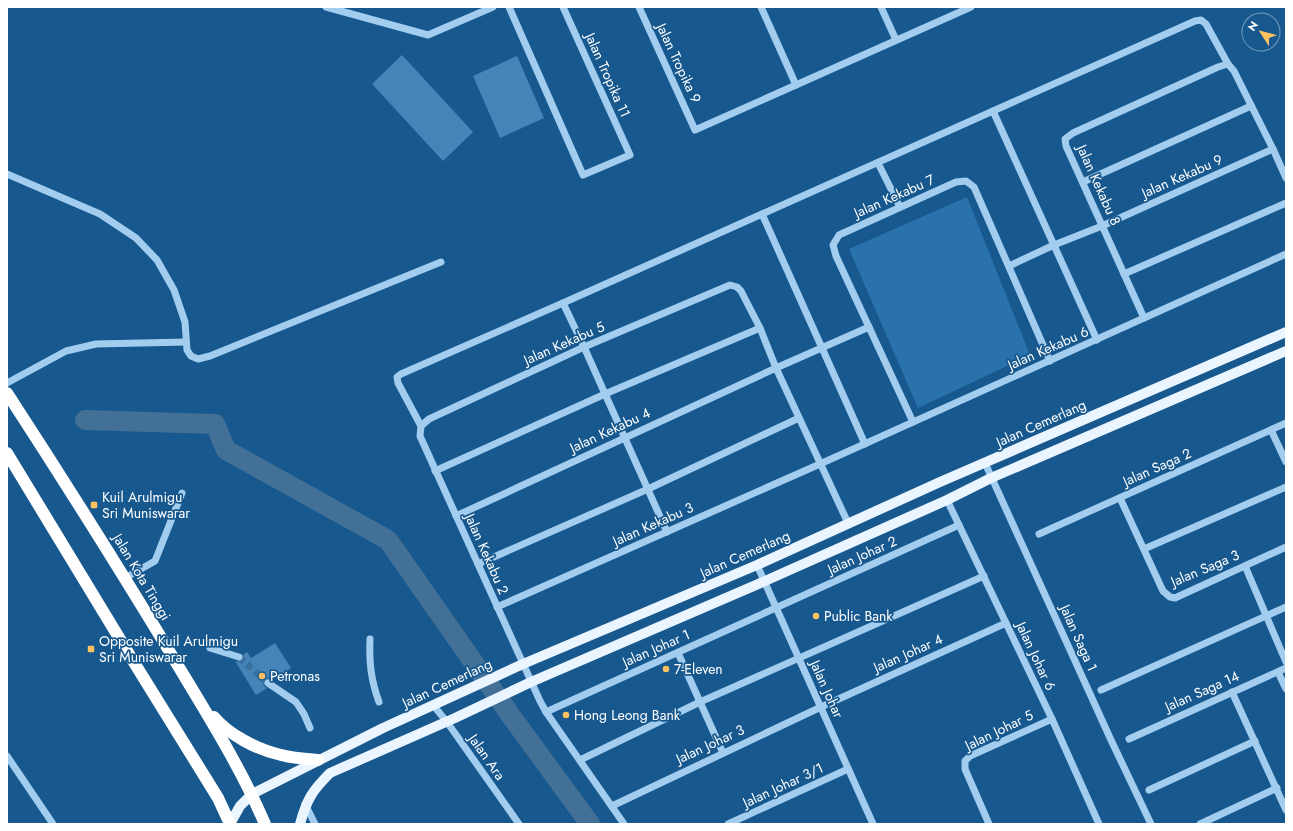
<svg xmlns="http://www.w3.org/2000/svg" width="1293" height="831" font-family="Jost,sans-serif">
  <style>
    .green { fill: #2a72ac }
    .lines { fill: none; stroke-linecap: round; stroke-linejoin: round }
    .river { stroke: #427097; stroke-width: 20 }
    .building { fill: #4484b8 }
    .minor-tunnel { stroke: #3a719f; stroke-width: 7; stroke-dasharray: 7 3.5; stroke-linecap: butt }
    .minor { stroke: #a3cdef; stroke-width: 7 }
    .major { stroke: #ebf5ff; stroke-width: 10 }
    .highway { stroke: #fff; stroke-width: 12 }
    .poi-dot { fill: #ffc061; stroke: #17588e; stroke-width: 1.5 }
    .labels { text-anchor: middle; stroke-width: 3.5; stroke-linejoin: round; paint-order: stroke }
    .street-label { font-size: 14px; fill: #fff; stroke: #17588e }
    .poi-label { font-size: 14px; fill: #fff; stroke: #17588e; text-anchor: start }
  </style>
  <rect width="100%" height="100%" fill="#17588e"/>
  <polygon class="green" points="967,197 1030,355 918,408 849,249"/>
  <g class="lines">
    <polyline class="river" points="85,420 215,424 226,450 388,540 511,716 590,824"/>
  </g>
  <g class="building">
    <polygon points="402,55 473,132 443,161 372,84"/>
    <polygon points="517,56 544,118 500,138 473,76"/>
    <polygon points="275,643 291,668 273,680 269,678 265,679 263,683 264,686 267,688 256,695 235,661 240,662 242,661 244,658 243,655 247,652 251,658"/>
  </g>
  <g class="lines">
    <polyline class="minor-tunnel" points="239,657 268,683"/>
    <g class="minor">
      <polyline points="326,7 428,35 493,7"/>
      <polyline points="509,7 583,175 630,155 563,7"/>
      <polyline points="639,7 695,130 971,7"/>
      <polyline points="761,7 796,85"/>
      <polyline points="881,7 896,40"/>
      <polyline points="993,111 1097,340"/>
      <polyline points="878,163 900,207"/>
      <polyline points="7,174 100,214 136,238 157,260 174,290 185,322 187,350 191,356 198,359 210,356 441,262"/>
      <polyline points="1083,182 1251,106"/>
      <polyline points="1009,266 1054,245 1102,226 1273,149"/>
      <polyline points="1124,274 1286,203"/>
      <polyline points="563,303 584,347 667,532"/>
      <polyline points="1144,318 1066,146 1065,139 1073,133 1218,67 1228,64"/>
      <polyline points="7,383 66,351 96,344 186,342"/>
      <polyline points="913,422 836,256 833,245 839,235 956,182 966,181 974,187 1050,361"/>
      <polyline points="421,426 398,383 397,377 401,374 563,303 762,214"/>
      <polyline points="1271,430 1286,462"/>
      <polyline points="865,444 762,214 1195,21 1201,20 1206,24 1228,64 1234,71 1273,149 1286,178"/>
      <polyline points="985,463 1111,740 1151,824"/>
      <polyline points="435,471 605,394 760,328"/>
      <polyline points="1120,498 1163,591 1170,597 1175,598 1286,547"/>
      <polyline points="947,500 1052,719 1099,824"/>
      <polyline points="456,516 776,368 869,327"/>
      <polyline points="1039,534 1286,423"/>
      <polyline points="1144,549 1286,487"/>
      <polyline points="478,564 648,489 799,418"/>
      <polyline points="757,565 873,824"/>
      <polyline points="1245,566 1286,662"/>
      <polyline points="125,578 155,561 182,493"/>
      <polyline points="497,607 820,464 1286,254"/>
      <path d="M370,639C369,663 371,680 379,702"/>
      <polyline points="210,648 239,657"/>
      <polyline points="678,653 723,753"/>
      <polyline points="1278,672 1286,689"/>
      <polyline points="268,683 296,702 304,714 310,728"/>
      <polyline points="1101,690 1286,607"/>
      <polyline points="1232,692 1286,810"/>
      <polyline points="433,705 447,722 519,824"/>
      <polyline points="546,712 959,525"/>
      <polyline points="1129,739 1286,668"/>
      <polyline points="7,756 53,824"/>
      <polyline points="580,760 700,702 984,576"/>
      <polyline points="1149,790 1255,741"/>
      <polyline points="305,804 315,824"/>
      <polyline points="612,806 821,707 1006,623"/>
      <polyline points="624,824 546,712 540,701 420,436 421,426 429,419 584,347 730,285 737,287 741,291 760,328 776,368 848,523"/>
      <polyline points="728,824 848,769"/>
      <polyline points="989,824 965,769 965,761 970,756 1052,719"/>
      <polyline points="1200,824 1277,788"/>
    </g>
    <g class="major">
      <polyline points="230,824 240,806 252,794 383,728 523,664 757,565 940,482 1286,332"/>
      <path d="M300,824C307,799 312,791 330,773L455,718L531,682L765,581L947,500L991,478L1286,351"/>
    </g>
    <g class="highway">
      <path d="M7,393C61,476 114,560 165,644C200,703 238,761 265,824"/>
      <polyline points="7,453 135,664 218,798 230,824"/>
      <path d="M214,717C229,735 258,750 281,755C292,758 306,759 318,760"/>
    </g>
  </g>
  <g class="poi-dot">
    <rect x="90" y="501" width="8" height="8" rx="2"/>
    <circle cx="816" cy="616" r="4"/>
    <rect x="87" y="645" width="8" height="8" rx="2"/>
    <circle cx="666" cy="669" r="4"/>
    <circle cx="262" cy="676" r="4"/>
    <circle cx="566" cy="715" r="4"/>
  </g>
  <g class="labels">
    <g class="street-label">
      <text transform="translate(679 63) rotate(65)" y="5">Jalan Tropika 9</text>
      <text transform="translate(608 75) rotate(66)" y="5">Jalan Tropika 11</text>
      <text transform="translate(1182 176) rotate(-24)" y="5">Jalan Kekabu 9</text>
      <text transform="translate(1099 185) rotate(66)" y="5">Jalan Kekabu 8</text>
      <text transform="translate(894 196) rotate(-24)" y="5">Jalan Kekabu 7</text>
      <text transform="translate(564 343) rotate(-24)" y="5">Jalan Kekabu 5</text>
      <text transform="translate(1048 348) rotate(-24)" y="5">Jalan Kekabu 6</text>
      <text transform="translate(1041 423) rotate(-24)" y="5">Jalan Cemerlang</text>
      <text transform="translate(610 430) rotate(-25)" y="5">Jalan Kekabu 4</text>
      <text transform="translate(1157 467) rotate(-24)" y="5">Jalan Saga 2</text>
      <text transform="translate(653 524) rotate(-24)" y="5">Jalan Kekabu 3</text>
      <text transform="translate(487 554) rotate(66)" y="5">Jalan Kekabu 2</text>
      <text transform="translate(745 554) rotate(-24)" y="5">Jalan Cemerlang</text>
      <text transform="translate(862 555) rotate(-24)" y="5">Jalan Johar 2</text>
      <text transform="translate(1205 568) rotate(-23)" y="5">Jalan Saga 3</text>
      <text transform="translate(142 577) rotate(59)" y="5">Jalan Kota Tinggi</text>
      <text transform="translate(1079 638) rotate(66)" y="5">Jalan Saga 1</text>
      <text transform="translate(656 648) rotate(-24)" y="5">Jalan Johar 1</text>
      <text transform="translate(908 653) rotate(-24)" y="5">Jalan Johar 4</text>
      <text transform="translate(1036 656) rotate(65)" y="5">Jalan Johar 6</text>
      <text transform="translate(447 683) rotate(-25)" y="5">Jalan Cemerlang</text>
      <text transform="translate(827 689) rotate(66)" y="5">Jalan Johar</text>
      <text transform="translate(1202 691) rotate(-24)" y="5">Jalan Saga 14</text>
      <text transform="translate(999 730) rotate(-26)" y="5">Jalan Johar 5</text>
      <text transform="translate(710 744) rotate(-25)" y="5">Jalan Johar 3</text>
      <text transform="translate(487 757) rotate(55)" y="5">Jalan Ara</text>
      <text transform="translate(783 785) rotate(-25)" y="5">Jalan Johar 3/1</text>
    </g>
    <g class="poi-label">
      <text x="102" y="502">Kuil Arulmigu<tspan x="102" dy="16">Sri Muniswarar</tspan></text>
      <text x="824" y="621">Public Bank</text>
      <text x="99" y="646">Opposite Kuil Arulmigu<tspan x="99" dy="16">Sri Muniswarar</tspan></text>
      <text x="674" y="674">7-Eleven</text>
      <text x="270" y="681">Petronas</text>
      <text x="574" y="720">Hong Leong Bank</text>
    </g>
  </g>
  <rect width="1293" height="831" fill="none" stroke="#ffffff" stroke-width="16"/>
  <g transform="translate(1261 32) rotate(306)"><circle r="19" fill="#17588e" stroke="#749bbb"/>
  <path d="M0-3L7 15L0 10L-7 15Z" fill="#ffc061"/>
  <text y="-6" font-size="11" font-weight="bold" text-anchor="middle" fill="#ffffff">N</text>
  </g>
</svg>
